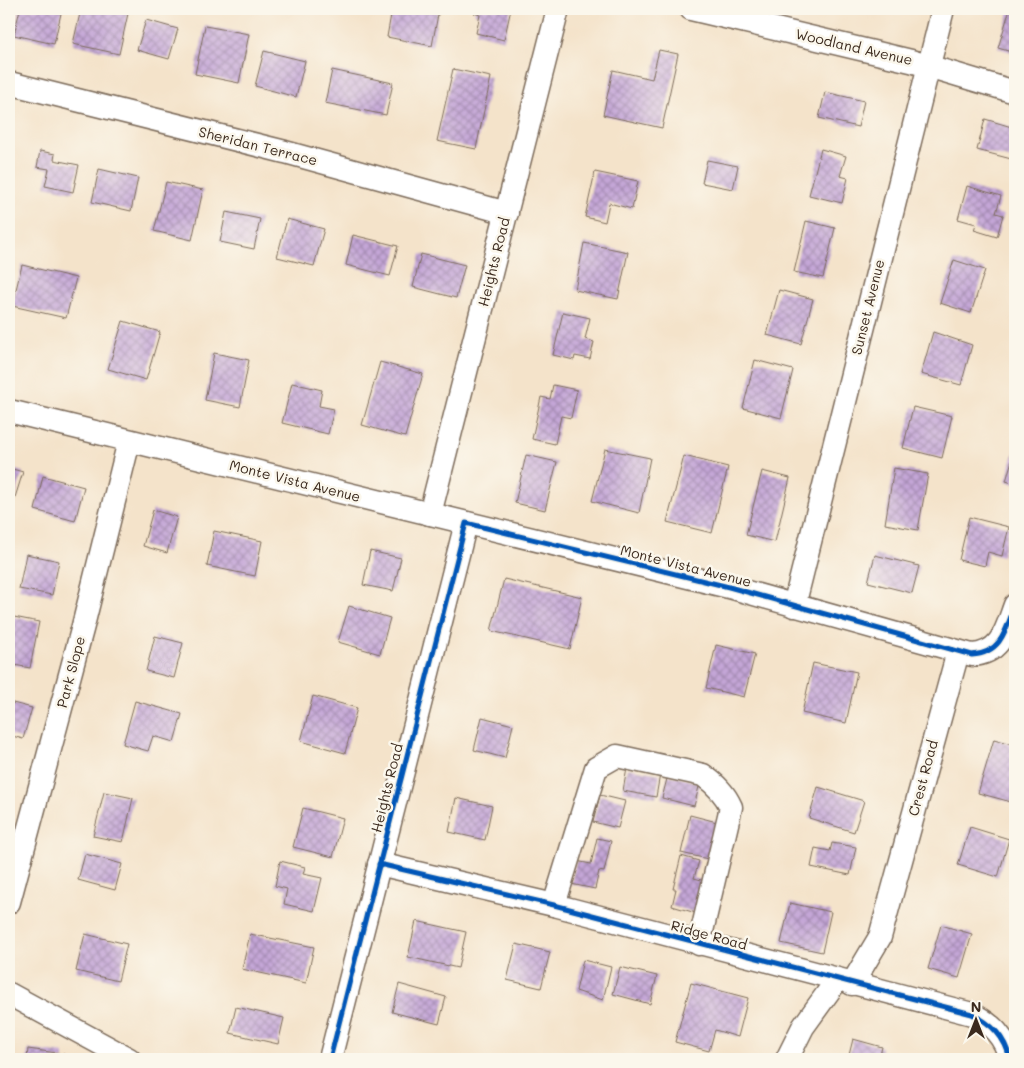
<svg xmlns="http://www.w3.org/2000/svg" width="1024" height="1068" font-family="Mali,sans-serif">
  <style>
    .building { fill: url(#building-cross-hatch) }
    .lines { fill: none; stroke-linecap: round; stroke-linejoin: round }
    .minor-casing { stroke: #7c6b5a; stroke-width: 25 }
    .minor { stroke: #fff; stroke-width: 22 }
    .cycleway-casing { stroke: #fbf7ec; stroke-width: 8 }
    .cycleway { stroke: #0057b8; stroke-width: 5 }
    .labels { text-anchor: middle; stroke-width: 5; stroke-linejoin: round; paint-order: stroke }
    .street-label { font-size: 14px; fill: #3b2a1e; stroke: #fbf7ec }
  </style>
  <defs>
    <pattern id="building-cross-hatch" width="8" height="8" patternUnits="userSpaceOnUse" patternTransform="scale(1.25)"><rect width="8" height="8" fill="#c4a6d7"/><path d="M0 0l8 8M0 8l8-8" fill="none" stroke="#a087ae"/></pattern>
  </defs>
  <rect width="100%" height="100%" fill="#fbf7ec"/>
  <filter id="ink" filterUnits="userSpaceOnUse"><feTurbulence type="fractalNoise" baseFrequency=".02" numOctaves="2"/><feDisplacementMap in="SourceGraphic" scale="10" xChannelSelector="R" yChannelSelector="G"/><feConvolveMatrix kernelMatrix="1 2 1 2 8 2 1 2 1" color-interpolation-filters="sRGB"/></filter>
  <filter id="wash" filterUnits="userSpaceOnUse"><feTurbulence type="fractalNoise" baseFrequency=".0096" numOctaves="4" result="noise"/><feDisplacementMap in="SourceGraphic" scale="20" xChannelSelector="R" yChannelSelector="G"/><feGaussianBlur stdDeviation="1.12" result="paint"/><feColorMatrix in="noise" values="0 0 0 0 0 0 0 0 0 0 0 0 0 0 0 0 0 1.4 0 .05"/><feComposite in="paint" operator="in"/></filter>
  <g filter="url(#wash)">
    <rect width="100%" height="100%" fill="#f4e3ca"/>
    <g id="blocks">
      <g class="building">
        <polygon points="20,9 62,9 54,44 14,35"/>
        <polygon points="81,9 129,9 119,54 73,44"/>
        <polygon points="392,9 439,9 432,46 387,37"/>
        <polygon points="476,9 511,9 504,40 476,33 480,15 474,13"/>
        <polygon points="1010,9 1015,9 1015,53 998,48"/>
        <polygon points="146,20 178,29 169,59 137,50"/>
        <polygon points="205,26 249,34 239,83 195,74"/>
        <polygon points="659,50 678,54 662,128 603,115 613,70 652,79"/>
        <polygon points="264,51 305,61 296,97 255,86"/>
        <polygon points="453,69 491,77 476,149 437,141"/>
        <polygon points="332,70 393,83 386,115 325,103"/>
        <polygon points="825,92 864,101 858,127 819,118"/>
        <polygon points="985,119 1015,128 1015,160 977,150"/>
        <polygon points="821,149 846,156 840,176 848,178 842,203 809,195"/>
        <polygon points="40,151 55,154 54,160 79,165 73,192 45,186 49,169 37,167"/>
        <polygon points="707,160 738,166 733,189 702,183"/>
        <polygon points="99,169 138,178 131,211 92,202"/>
        <polygon points="595,172 638,181 632,209 609,203 605,222 585,217"/>
        <polygon points="166,182 203,190 192,240 154,231"/>
        <polygon points="967,186 1001,196 996,213 1003,215 997,237 974,230 976,224 958,219"/>
        <polygon points="226,212 260,219 254,249 220,242"/>
        <polygon points="287,219 324,229 314,266 277,257"/>
        <polygon points="806,221 835,228 823,278 794,272"/>
        <polygon points="353,235 398,246 390,276 346,265"/>
        <polygon points="584,243 628,252 618,299 575,290"/>
        <polygon points="421,254 465,265 456,298 413,287"/>
        <polygon points="954,260 985,270 971,313 940,303"/>
        <polygon points="22,265 76,278 66,318 12,306"/>
        <polygon points="779,290 813,299 801,344 767,335"/>
        <polygon points="563,312 590,318 585,339 594,342 590,359 575,356 574,360 553,355"/>
        <polygon points="123,321 160,332 146,380 108,369"/>
        <polygon points="933,332 972,345 961,385 921,374"/>
        <polygon points="214,353 249,360 240,407 205,400"/>
        <polygon points="755,360 793,370 781,418 743,408"/>
        <polygon points="380,362 423,374 405,437 362,425"/>
        <polygon points="292,383 322,390 319,406 334,409 328,434 282,423"/>
        <polygon points="553,385 577,390 571,418 561,416 555,444 532,439 541,397 550,399"/>
        <polygon points="913,407 952,416 942,458 903,448"/>
        <polygon points="605,449 650,458 639,513 592,501"/>
        <polygon points="1015,450 1015,484 1006,481"/>
        <polygon points="526,455 557,462 545,510 515,503"/>
        <polygon points="684,456 728,467 712,533 667,522"/>
        <polygon points="9,468 23,472 12,507 9,506"/>
        <polygon points="894,468 928,474 918,530 885,524"/>
        <polygon points="762,471 790,478 775,542 746,535"/>
        <polygon points="43,476 84,487 75,521 35,510"/>
        <polygon points="153,510 177,517 167,553 143,546"/>
        <polygon points="969,517 1009,527 1002,556 988,552 985,566 959,560"/>
        <polygon points="214,531 262,541 255,576 207,566"/>
        <polygon points="370,551 401,558 393,591 363,585"/>
        <polygon points="26,554 59,561 52,595 19,589"/>
        <polygon points="875,555 919,566 912,593 868,582"/>
        <polygon points="504,579 582,597 570,649 491,631"/>
        <polygon points="349,606 390,618 380,654 338,642"/>
        <polygon points="9,616 39,622 30,668 9,664"/>
        <polygon points="155,636 183,643 174,678 146,671"/>
        <polygon points="716,645 755,654 744,697 706,688"/>
        <polygon points="813,663 857,672 846,723 802,713"/>
        <polygon points="313,696 357,708 345,753 301,741"/>
        <polygon points="135,701 182,714 174,742 153,736 148,751 123,744"/>
        <polygon points="9,702 32,708 23,739 9,735"/>
        <polygon points="482,717 513,725 505,758 474,750"/>
        <polygon points="994,739 1015,745 1015,803 978,793"/>
        <polygon points="627,768 660,774 656,797 623,791"/>
        <polygon points="668,775 700,783 694,806 662,798"/>
        <polygon points="818,787 864,801 854,832 809,818"/>
        <polygon points="104,792 133,798 123,842 93,836"/>
        <polygon points="600,795 625,801 618,828 593,822"/>
        <polygon points="456,798 492,806 485,840 449,832"/>
        <polygon points="303,808 343,818 333,857 293,847"/>
        <polygon points="690,815 717,822 708,859 681,853"/>
        <polygon points="970,827 1009,839 998,877 958,865"/>
        <polygon points="597,838 611,841 604,872 599,871 595,889 571,884 576,861 591,864"/>
        <polygon points="832,843 856,847 850,875 811,867 815,848 830,851"/>
        <polygon points="85,854 122,864 115,890 78,880"/>
        <polygon points="681,856 699,861 694,878 705,881 696,913 672,906 676,889 673,889"/>
        <polygon points="280,861 305,867 303,874 322,878 314,911 284,904 287,889 275,886"/>
        <polygon points="790,903 831,912 822,952 781,943"/>
        <polygon points="416,921 466,932 458,968 408,957"/>
        <polygon points="941,925 972,934 959,978 928,969"/>
        <polygon points="85,934 127,944 118,981 76,971"/>
        <polygon points="250,934 314,947 306,983 242,969"/>
        <polygon points="516,944 550,952 541,988 507,980"/>
        <polygon points="583,960 611,967 603,1000 576,991"/>
        <polygon points="620,967 657,976 650,1004 613,994"/>
        <polygon points="691,983 748,998 738,1037 715,1030 709,1051 675,1042"/>
        <polygon points="399,984 446,997 439,1024 392,1012"/>
        <polygon points="236,1007 284,1018 278,1044 230,1033"/>
        <polygon points="853,1039 882,1047 879,1059 848,1059"/>
        <polygon points="28,1049 64,1054 64,1059 27,1059"/>
      </g>
    </g>
  </g>
  <g filter="url(#ink)">
    <use href="#blocks" fill-opacity="0" stroke="#7c6b5a" stroke-width="1"/>
    <g class="lines">
      <g class="minor-casing">
        <g id="minor">
          <polyline points="691,9 911,61 1015,92"/>
          <polyline points="9,83 285,152 507,213"/>
          <path d="M9,411L729,587L972,655C1002,653 1006,629 1015,605"/>
          <polyline points="430,514 558,9"/>
          <polyline points="794,606 943,9"/>
          <path d="M379,864L554,905L972,1014C992,1024 1005,1037 1010,1059"/>
          <polyline points="9,902 83,626 129,441"/>
          <path d="M554,905L596,768L617,756L703,775C715,784 725,793 731,807L699,944"/>
          <polyline points="852,984 880,937 958,652"/>
          <polyline points="9,994 129,1059"/>
          <polyline points="330,1059 466,523"/>
          <polyline points="787,1059 803,1027 837,980"/>
        </g>
      </g>
      <use href="#minor" class="minor"/>
      <g class="cycleway-casing">
        <g id="cycleway">
          <path d="M379,864L554,905L972,1014C992,1024 1005,1037 1010,1059"/>
          <path d="M330,1059L466,523L729,587L972,655C1002,653 1006,629 1015,605"/>
        </g>
      </g>
      <use href="#cycleway" class="cycleway"/>
    </g>
  </g>
  <g class="labels">
    <g class="street-label">
      <text transform="translate(854 47) rotate(13)" y="5">Woodland Avenue</text>
      <text transform="translate(258 146) rotate(14)" y="5">Sheridan Terrace</text>
      <text transform="translate(494 262) rotate(-76)" y="5">Heights Road</text>
      <text transform="translate(868 307) rotate(-76)" y="5">Sunset Avenue</text>
      <text transform="translate(295 481) rotate(14)" y="5">Monte Vista Avenue</text>
      <text transform="translate(686 566) rotate(14)" y="5">Monte Vista Avenue</text>
      <text transform="translate(71 672) rotate(-75)" y="5">Park Slope</text>
      <text transform="translate(923 778) rotate(-75)" y="5">Crest Road</text>
      <text transform="translate(387 788) rotate(-76)" y="5">Heights Road</text>
      <text transform="translate(709 935) rotate(15)" y="5">Ridge Road</text>
    </g>
  </g>
  <rect width="1024" height="1068" fill="none" stroke="#fbf7ec" stroke-width="30"/>
  <g transform="translate(976 1020)" stroke="#fbf7ec" stroke-width="4" paint-order="stroke">
  <path d="M0-4L9 19L0 12L-9 19Z" fill="#3b2a1e"/>
  <text y="-8" font-size="14" font-weight="bold" text-anchor="middle" fill="#3b2a1e">N</text>
  </g>
</svg>
